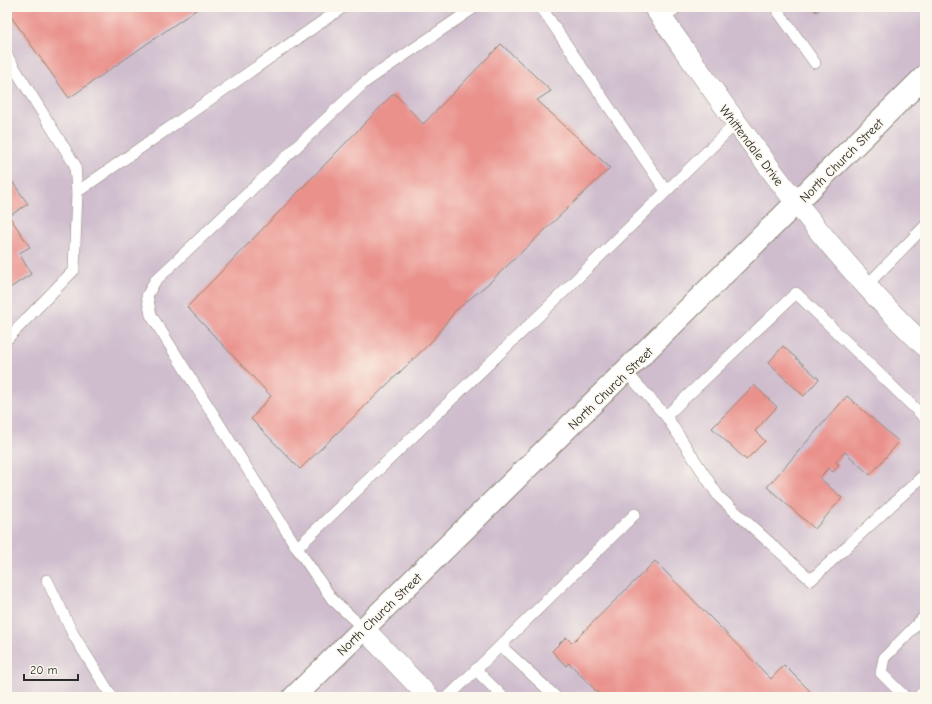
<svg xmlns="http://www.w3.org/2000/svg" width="932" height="704" font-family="'Comic Neue',sans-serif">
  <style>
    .industrial { fill: #cfbdce }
    .building { fill: #ea918c }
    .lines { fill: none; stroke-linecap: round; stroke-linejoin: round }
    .service-casing { stroke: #8e8678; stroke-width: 12 }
    .minor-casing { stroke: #8e8678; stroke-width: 22 }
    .secondary-casing { stroke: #8e8678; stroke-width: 24 }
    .service { stroke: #fff; stroke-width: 11 }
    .minor { stroke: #fff; stroke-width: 21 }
    .secondary { stroke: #fff; stroke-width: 22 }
    .labels { text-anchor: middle; stroke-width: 3; stroke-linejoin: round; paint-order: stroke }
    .street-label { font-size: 13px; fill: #2b2b2b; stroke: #fbf7ec }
  </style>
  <rect width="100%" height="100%" fill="#fbf7ec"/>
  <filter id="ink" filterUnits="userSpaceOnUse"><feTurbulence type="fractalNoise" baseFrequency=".025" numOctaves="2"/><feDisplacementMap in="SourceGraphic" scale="8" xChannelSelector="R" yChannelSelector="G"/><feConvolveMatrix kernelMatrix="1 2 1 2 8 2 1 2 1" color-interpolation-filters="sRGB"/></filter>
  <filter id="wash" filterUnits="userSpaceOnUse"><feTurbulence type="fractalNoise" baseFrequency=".012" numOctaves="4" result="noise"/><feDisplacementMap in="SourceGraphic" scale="16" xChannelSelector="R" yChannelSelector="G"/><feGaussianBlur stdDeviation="0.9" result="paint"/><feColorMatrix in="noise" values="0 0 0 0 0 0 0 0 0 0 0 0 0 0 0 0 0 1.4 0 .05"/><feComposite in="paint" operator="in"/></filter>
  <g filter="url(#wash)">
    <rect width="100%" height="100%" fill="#f2e2c6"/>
    <rect class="industrial" x="7" y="7" width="918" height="690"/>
    <g id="blocks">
      <g class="building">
        <polygon points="7,7 200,7 69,98 7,11"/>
        <polygon points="813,7 823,7 816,12"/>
        <polygon points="501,44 551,91 537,100 610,168 489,283 455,311 432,341 300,469 251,419 271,396 187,307 394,93 423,124"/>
        <polygon points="7,174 28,204 9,216 30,247 19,253 31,274 7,290"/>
        <polygon points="783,346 819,379 804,396 768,363"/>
        <polygon points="754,385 777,407 755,431 765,441 746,460 712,428"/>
        <polygon points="847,396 899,442 870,475 845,452 836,462 839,465 833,472 828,468 820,478 842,498 815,529 767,487"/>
        <polygon points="655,561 771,679 784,665 816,697 602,697 569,663 566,666 552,651 566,637 572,643"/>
      </g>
    </g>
  </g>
  <g filter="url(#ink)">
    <use href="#blocks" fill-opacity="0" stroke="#8e8678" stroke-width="1"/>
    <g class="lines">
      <g class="service-casing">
        <g id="service">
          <polyline points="475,7 365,82 155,281 147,296 151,315 297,548 547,308 736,123"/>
          <polyline points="541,7 666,191"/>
          <polyline points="775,7 815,63"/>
          <polyline points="662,18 678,7"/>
          <polyline points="7,56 75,165 77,192 74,270 7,339"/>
          <polyline points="77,192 343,7"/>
          <polyline points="866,286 925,226"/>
          <polyline points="626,372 666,416 719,497 811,580 925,474"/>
          <polyline points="666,416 796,293 925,418"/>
          <polyline points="297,548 332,599 364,629"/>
          <polyline points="47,580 73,634 112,697"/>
          <polyline points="501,646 556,697"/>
          <polyline points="476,670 503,697"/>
          <polyline points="448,697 635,514"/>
          <polyline points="905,697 881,673 884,658 925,616"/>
          <polyline points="918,697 925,690"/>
        </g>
      </g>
      <g class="minor-casing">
        <g id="minor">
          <path d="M654,7C738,125 819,246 925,346"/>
          <polyline points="364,629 429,697"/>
        </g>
      </g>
      <g class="secondary-casing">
        <path id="secondary" d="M294,697C505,491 715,284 925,76"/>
      </g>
      <use href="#service" class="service"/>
      <use href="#minor" class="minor"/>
      <use href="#secondary" class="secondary"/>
    </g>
  </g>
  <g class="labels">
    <g class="street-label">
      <text transform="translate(752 145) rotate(53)" y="5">Whittendale Drive</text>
      <text transform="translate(841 160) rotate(-45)" y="5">North Church Street</text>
      <text transform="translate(610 388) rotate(-44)" y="5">North Church Street</text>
      <text transform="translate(379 614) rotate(-44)" y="5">North Church Street</text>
    </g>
  </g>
  <rect width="932" height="704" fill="none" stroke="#fbf7ec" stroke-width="24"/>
  <path d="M24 674v6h54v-6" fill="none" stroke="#2b2b2b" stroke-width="2"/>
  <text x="30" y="674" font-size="12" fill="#2b2b2b" stroke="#fbf7ec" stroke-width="3" paint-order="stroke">20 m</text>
</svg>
